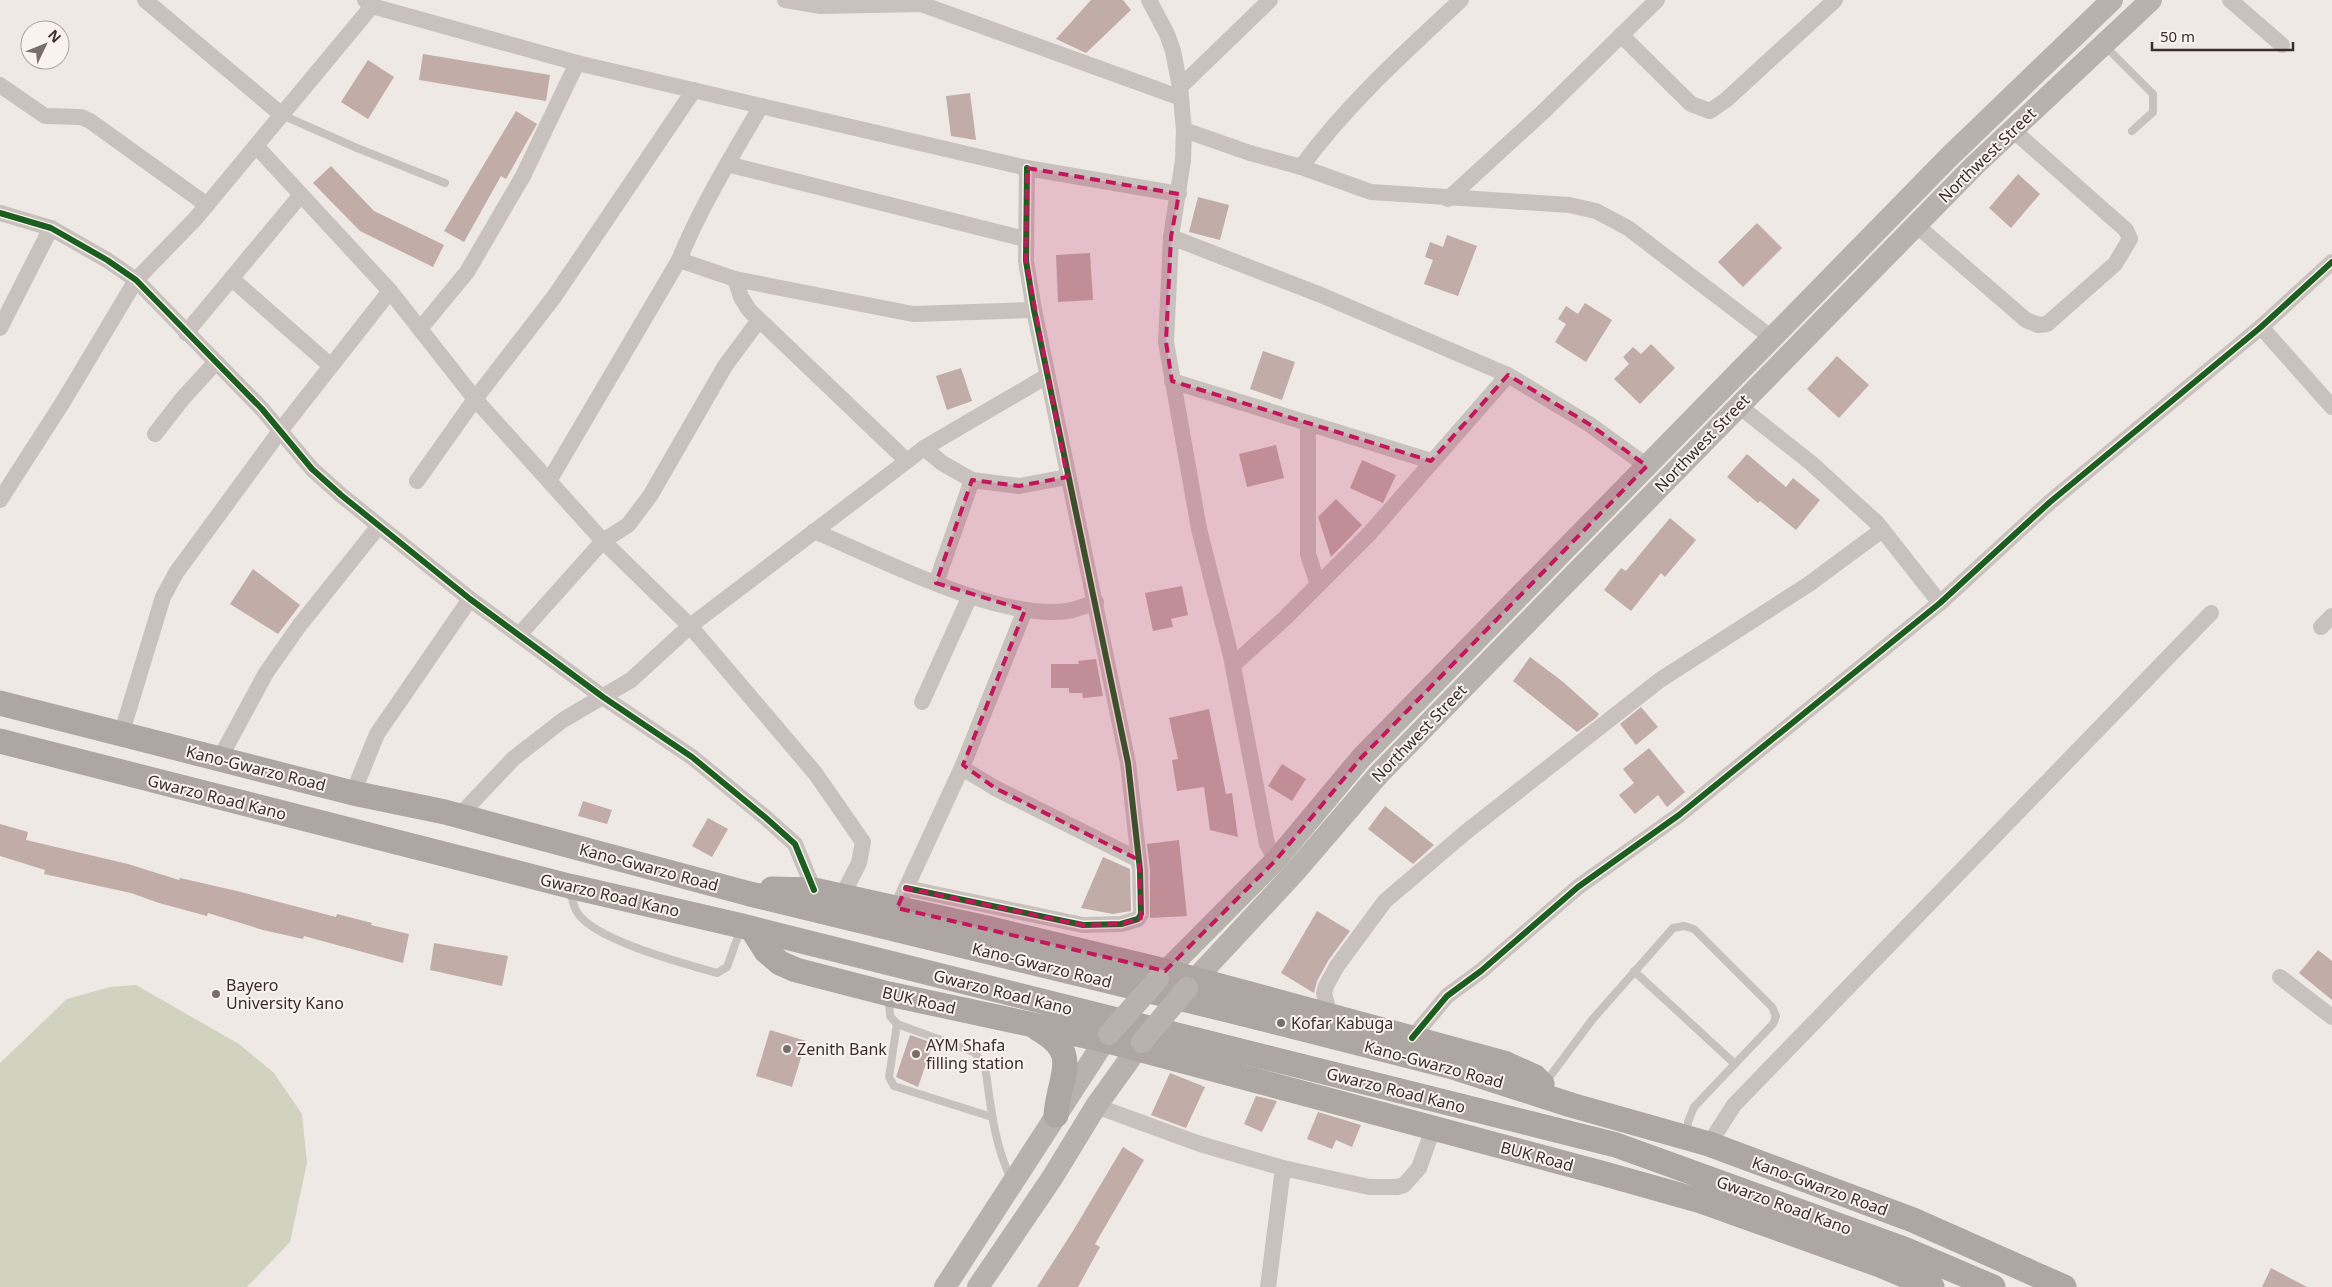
<svg xmlns="http://www.w3.org/2000/svg" width="2332" height="1287" font-family="'Noto Sans',sans-serif">
  <style>
    .green { fill: #d1d3c0 }
    .building { fill: #c1aca7 }
    .lines { fill: none; stroke-linecap: round; stroke-linejoin: round }
    .service { stroke: #c8c1bd; stroke-width: 8 }
    .minor { stroke: #c8c1bd; stroke-width: 16 }
    .secondary { stroke: #b8b2ae; stroke-width: 22 }
    .primary { stroke: #ada6a2; stroke-width: 25 }
    .secondary-bridge { stroke: #b8b2ae; stroke-width: 22 }
    .cycleway-casing { stroke: #faf3ed; stroke-width: 9 }
    .cycleway { stroke: #1b5e20; stroke-width: 6 }
    .marked { fill: #c2185b; fill-opacity: 0.2; stroke: #c2185b; stroke-width: 4; stroke-dasharray: 10 6; stroke-linejoin: round }
    .poi-dot { fill: #786f6c; stroke: #faf3ed; stroke-width: 2 }
    .labels { text-anchor: middle; stroke-width: 4; stroke-linejoin: round; paint-order: stroke }
    .street-label { font-size: 16px; fill: #392e2b; stroke: #faf3ed }
    .poi-label { font-size: 16px; fill: #392e2b; stroke: #faf3ed; text-anchor: start }
  </style>
  <rect width="100%" height="100%" fill="#eee9e5"/>
  <polygon class="green" points="136,985 239,1044 274,1073 302,1114 307,1163 290,1242 247,1287 0,1287 0,1063 67,999 110,987"/>
  <g class="building">
    <polygon points="1091,0 1123,0 1131,10 1086,53 1056,39"/>
    <polygon points="423,54 550,75 546,101 419,80"/>
    <polygon points="368,60 394,77 368,119 341,102"/>
    <polygon points="970,93 976,140 951,136 946,96"/>
    <polygon points="516,111 537,124 506,179 501,176 464,242 444,231"/>
    <polygon points="331,166 374,211 444,245 433,267 360,231 313,183"/>
    <polygon points="2018,174 2040,194 2011,228 1989,208"/>
    <polygon points="1198,197 1229,205 1220,240 1189,232"/>
    <polygon points="1757,223 1782,248 1743,287 1718,262"/>
    <polygon points="1447,235 1477,246 1458,296 1424,284 1433,260 1425,257 1430,242 1443,247"/>
    <polygon points="1090,253 1093,300 1058,302 1056,255"/>
    <polygon points="1585,303 1612,320 1586,362 1555,342 1566,324 1558,319 1566,306 1578,314"/>
    <polygon points="1651,344 1675,368 1640,404 1614,379 1629,364 1623,357 1633,347 1641,354"/>
    <polygon points="1263,351 1295,362 1282,400 1250,389"/>
    <polygon points="1837,356 1869,385 1839,418 1807,389"/>
    <polygon points="961,368 972,401 947,410 936,376"/>
    <polygon points="1276,445 1284,478 1247,487 1239,454"/>
    <polygon points="1747,454 1786,487 1793,478 1820,500 1796,530 1760,501 1758,503 1727,477"/>
    <polygon points="1362,460 1396,475 1383,503 1350,488"/>
    <polygon points="1336,499 1362,525 1331,557 1318,517"/>
    <polygon points="1670,518 1696,540 1665,577 1661,573 1631,611 1604,590 1621,568 1626,571"/>
    <polygon points="253,569 300,605 278,634 230,604"/>
    <polygon points="1182,586 1188,615 1171,619 1173,627 1153,631 1145,593"/>
    <polygon points="1530,657 1562,681 1599,714 1596,718 1577,732 1513,681"/>
    <polygon points="1096,659 1103,696 1083,698 1082,693 1069,693 1069,688 1051,688 1051,664 1079,664 1078,661"/>
    <polygon points="1641,707 1658,727 1636,745 1620,724"/>
    <polygon points="1209,709 1226,794 1232,793 1238,837 1210,830 1204,787 1177,791 1172,760 1178,759 1169,718"/>
    <polygon points="1649,748 1685,792 1667,807 1658,795 1635,814 1619,795 1634,783 1623,769"/>
    <polygon points="1282,764 1306,779 1292,801 1268,786"/>
    <polygon points="583,801 612,810 607,824 578,816"/>
    <polygon points="1385,806 1434,845 1413,864 1368,829"/>
    <polygon points="708,818 728,829 712,857 692,846"/>
    <polygon points="0,824 28,832 26,840 128,864 179,880 180,878 237,891 336,917 337,914 372,923 371,925 409,934 403,963 304,936 303,939 263,930 208,913 207,916 159,903 131,893 44,874 45,870 0,856"/>
    <polygon points="1179,840 1187,916 1150,918 1150,870 1147,844"/>
    <polygon points="1103,857 1130,869 1131,911 1113,914 1081,908"/>
    <polygon points="1317,911 1350,931 1328,961 1317,981 1314,993 1281,973"/>
    <polygon points="434,943 508,956 502,986 430,970"/>
    <polygon points="2318,950 2332,961 2332,1000 2299,973"/>
    <polygon points="770,1030 806,1041 792,1087 756,1076"/>
    <polygon points="910,1035 933,1043 918,1087 896,1077"/>
    <polygon points="1170,1073 1205,1087 1186,1128 1151,1115"/>
    <polygon points="1256,1096 1277,1101 1262,1132 1244,1124"/>
    <polygon points="1318,1112 1361,1125 1352,1147 1336,1140 1332,1149 1307,1139"/>
    <polygon points="1123,1147 1144,1160 1095,1244 1100,1247 1078,1287 1037,1287 1073,1231"/>
    <polygon points="2271,1268 2307,1287 2262,1287"/>
  </g>
  <g class="lines">
    <g class="service">
      <polyline points="2105,46 2153,94 2153,112 2132,131"/>
      <polyline points="282,115 357,148 445,183"/>
      <path d="M570,890C572,897 573,906 577,912C593,940 686,964 717,973L727,967L741,928"/>
      <polyline points="1634,971 1735,1064"/>
      <path d="M889,998L890,1016L897,1024L974,1052L985,1066C991,1106 993,1141 1011,1179"/>
      <polyline points="897,1024 889,1077 894,1086 992,1117"/>
      <polyline points="1545,1083 1592,1020 1673,928 1684,926 1694,929 1772,1007 1776,1016 1773,1024 1694,1107 1688,1122 1688,1135"/>
    </g>
    <g class="minor">
      <polyline points="145,0 282,115"/>
      <polyline points="365,0 372,6 577,63 1027,168 1179,194"/>
      <polyline points="785,0 821,6 921,4"/>
      <polyline points="910,0 1181,98"/>
      <polyline points="1149,0 1167,34 1173,51 1180,87 1184,130 1183,160 1171,237 1166,342 1199,529 1231,656 1267,844 1276,860"/>
      <polyline points="2230,0 2282,45"/>
      <polyline points="1621,35 1691,104 1710,111 1726,100 1835,0"/>
      <polyline points="0,85 45,116 81,117 90,121 207,205"/>
      <polyline points="1180,87 1270,0"/>
      <polyline points="1184,130 1250,153 1301,167 1371,192 1569,205 1596,211 1628,228 1772,338"/>
      <polyline points="256,146 390,291 475,399 603,541 690,626 815,773 863,842 859,863 842,896"/>
      <polyline points="727,164 1025,239"/>
      <path d="M1301,167C1347,104 1404,53 1461,0"/>
      <polyline points="1448,199 1544,111 1657,0"/>
      <polyline points="0,213 51,228 107,260 136,280 262,409 312,469 341,495 470,599 603,697 692,757 766,818 795,844 814,890"/>
      <polyline points="1916,225 2026,320 2038,325 2047,324 2115,264 2130,239 2126,230 2013,130"/>
      <polyline points="1171,237 1321,295 1508,375 1589,424 1647,466"/>
      <polyline points="679,260 735,279 913,314 1034,310"/>
      <polyline points="232,279 331,366"/>
      <polyline points="735,279 741,297 749,310 907,461"/>
      <polyline points="2261,327 2332,407"/>
      <polyline points="0,328 51,228"/>
      <polyline points="420,329 467,272 523,176 577,63"/>
      <polyline points="186,333 300,196"/>
      <polyline points="1172,381 1431,461"/>
      <polyline points="1739,406 1811,463 1877,523 1940,603"/>
      <polyline points="1308,423 1308,554 1318,585"/>
      <polyline points="155,434 183,398 216,362"/>
      <polyline points="924,448 942,463 972,480 1019,486 1067,477"/>
      <polyline points="417,481 475,399 554,297 694,90"/>
      <path d="M549,481L679,260C701,206 732,156 761,106"/>
      <polyline points="0,500 63,402 136,280 196,218 372,6"/>
      <path d="M814,531C878,558 999,621 1067,611C1076,610 1087,605 1096,602"/>
      <polyline points="936,583 972,480"/>
      <polyline points="2321,627 2332,616"/>
      <polyline points="519,635 603,541 628,525 650,496 725,366 759,320"/>
      <polyline points="1233,665 1284,619 1370,533 1508,375"/>
      <polyline points="922,702 970,596"/>
      <polyline points="121,735 163,597 176,573 280,431 390,291"/>
      <polyline points="220,758 266,673 299,626 378,527"/>
      <polyline points="963,765 967,771 995,788 1139,860"/>
      <polyline points="353,793 377,734 470,599"/>
      <polyline points="459,816 514,758 563,720 631,680 690,626 907,461 924,448 1047,376"/>
      <polyline points="906,888 1083,925 1121,924 1138,919 1141,914 1140,870 1128,763 1034,310 1026,261 1027,168"/>
      <polyline points="902,897 963,765 1025,610"/>
      <polyline points="2280,977 2332,1017"/>
      <polyline points="1330,1017 1324,993 1326,986 1337,966 1385,901 1466,832 1660,680 1809,584 1882,530"/>
      <polyline points="1412,1038 1447,996 1481,971 1578,887 1679,815 1940,603 2050,502 2261,327 2332,262"/>
      <polyline points="1096,1106 1200,1144 1283,1168 1369,1187 1397,1187 1404,1185 1419,1168 1433,1129"/>
      <polyline points="1709,1144 1734,1105 2211,613"/>
      <polyline points="1268,1287 1283,1168"/>
    </g>
    <g class="secondary">
      <polyline points="1158,979 1276,860 1361,758 1948,158 2112,0"/>
      <polyline points="1187,988 1293,874 1379,774 1974,166 2151,0"/>
      <polyline points="945,1287 1109,1034"/>
      <polyline points="978,1287 1052,1178 1096,1106 1142,1042"/>
    </g>
    <g class="primary">
      <polyline points="0,703 353,793 445,812 750,894 1232,1011 1456,1068 1571,1105 1709,1144 1913,1220 2064,1287"/>
      <polyline points="0,741 569,886 742,926 1616,1145 1904,1249 1993,1287"/>
      <polyline points="772,889 814,890 991,929 1165,971 1504,1063 1535,1077 1542,1084"/>
      <polyline points="752,929 766,951 780,963 796,970 889,994 1104,1040 1605,1174 1701,1201 1880,1265 1932,1287"/>
      <path d="M1037,1028C1083,1054 1059,1074 1056,1115"/>
    </g>
    <g class="secondary-bridge">
      <polyline points="1109,1034 1158,979"/>
      <polyline points="1142,1042 1187,988"/>
    </g>
    <g class="cycleway-casing">
      <g id="cycleway">
        <polyline points="0,213 51,228 107,260 136,280 262,409 312,469 341,495 470,599 603,697 692,757 766,818 795,844 814,890"/>
        <polyline points="906,888 1083,925 1121,924 1138,919 1141,914 1140,870 1128,763 1034,310 1026,261 1027,168"/>
        <polyline points="1412,1038 1447,996 1481,971 1578,887 1679,815 1940,603 2050,502 2261,327 2332,262"/>
      </g>
    </g>
    <use href="#cycleway" class="cycleway"/>
  </g>
  <path class="marked" d="M1027,168L1179,194L1171,237L1166,342L1172,381L1431,461L1508,375L1589,424L1647,466L1361,758L1276,860L1165,971L897,908L906,888L1083,925L1121,924L1141,918L1139,860L995,788L963,765L1025,610L936,583L972,480L1019,486L1067,477L1026,261Z"/>
  <g class="poi-dot">
    <circle cx="216" cy="994" r="5"/>
    <circle cx="1281" cy="1023" r="5"/>
    <circle cx="787" cy="1049" r="5"/>
    <circle cx="916" cy="1054" r="5"/>
  </g>
  <g class="labels">
    <g class="street-label">
      <text transform="translate(1987 155) rotate(-44)" y="6">Northwest Street</text>
      <text transform="translate(1702 443) rotate(-46)" y="6">Northwest Street</text>
      <text transform="translate(1419 733) rotate(-46)" y="6">Northwest Street</text>
      <text transform="translate(256 768) rotate(14)" y="6">Kano-Gwarzo Road</text>
      <text transform="translate(217 797) rotate(14)" y="6">Gwarzo Road Kano</text>
      <text transform="translate(649 867) rotate(15)" y="6">Kano-Gwarzo Road</text>
      <text transform="translate(610 895) rotate(13)" y="6">Gwarzo Road Kano</text>
      <text transform="translate(1042 965) rotate(14)" y="6">Kano-Gwarzo Road</text>
      <text transform="translate(1003 992) rotate(14)" y="6">Gwarzo Road Kano</text>
      <text transform="translate(919 1000) rotate(13)" y="6">BUK Road</text>
      <text transform="translate(1434 1064) rotate(15)" y="6">Kano-Gwarzo Road</text>
      <text transform="translate(1396 1090) rotate(14)" y="6">Gwarzo Road Kano</text>
      <text transform="translate(1537 1156) rotate(15)" y="6">BUK Road</text>
      <text transform="translate(1820 1186) rotate(20)" y="6">Kano-Gwarzo Road</text>
      <text transform="translate(1784 1205) rotate(20)" y="6">Gwarzo Road Kano</text>
    </g>
    <g class="poi-label">
      <text x="226" y="991">Bayero<tspan x="226" dy="18">University Kano</tspan></text>
      <text x="1291" y="1029">Kofar Kabuga</text>
      <text x="926" y="1051">AYM Shafa<tspan x="926" dy="18">filling station</tspan></text>
      <text x="797" y="1055">Zenith Bank</text>
    </g>
  </g>
  <g transform="translate(45 45) rotate(47)"><circle r="24" fill="#faf3ed" stroke="#ada49f"/>
  <path d="M0-4L9 19L0 12L-9 19Z" fill="#786f6c"/>
  <text y="-8" font-size="14" font-weight="bold" text-anchor="middle" fill="#392e2b">N</text>
  </g>
  <path d="M2152 42v8h141v-8" fill="none" stroke="#392e2b" stroke-width="2.5"/>
  <text x="2160" y="42" font-size="15" fill="#392e2b" stroke="#faf3ed" stroke-width="4" paint-order="stroke">50 m</text>
</svg>
